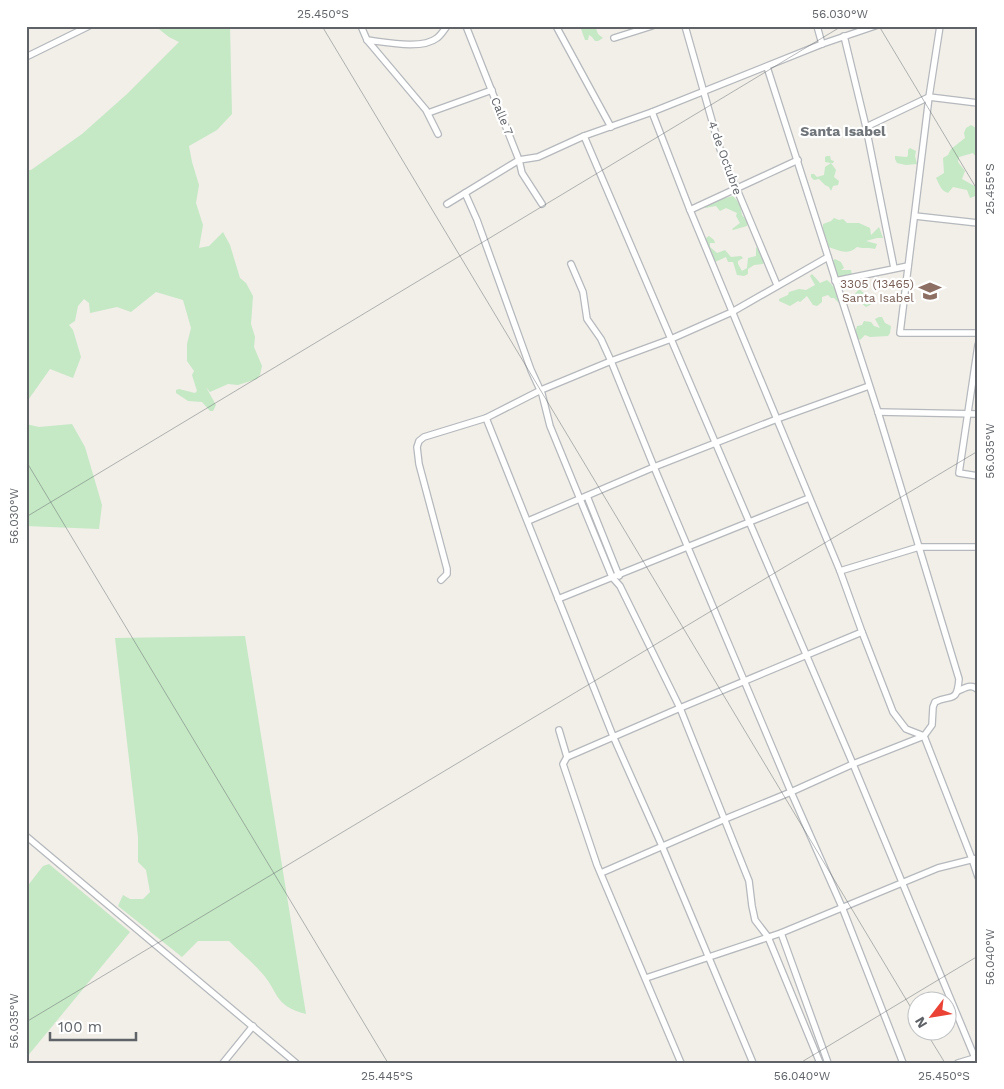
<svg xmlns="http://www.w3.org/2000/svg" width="1004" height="1089" font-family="'Work Sans',sans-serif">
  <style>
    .green { fill: #c5e8c5 }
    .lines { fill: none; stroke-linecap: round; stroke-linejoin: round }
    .minor-casing { stroke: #b5b8bc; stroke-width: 8 }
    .minor { stroke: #fff; stroke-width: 5.5 }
    .ticks { fill: none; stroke: #5f6368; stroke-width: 1; stroke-opacity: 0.45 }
    .labels { text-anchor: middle; stroke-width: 4.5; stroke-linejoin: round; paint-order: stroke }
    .street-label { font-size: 12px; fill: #5f6368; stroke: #fff }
    .education-label { font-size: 12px; fill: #785e54; stroke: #fff; text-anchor: end }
    .neighbourhood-label { font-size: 14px; font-weight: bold; fill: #70757a; stroke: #fff }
    .neatline { fill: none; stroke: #5f6368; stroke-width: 2 }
    .ticks-label { font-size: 12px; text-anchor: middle; fill: #5f6368 }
  </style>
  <rect width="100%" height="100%" fill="#f1efe8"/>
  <g class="green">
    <polygon points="155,26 230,26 232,114 217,130 189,146 192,162 199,185 196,203 203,225 199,248 209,246 223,232 230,245 240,278 246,283 253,296 251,324 255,337 254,347 262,366 260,375 257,379 238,385 228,384 210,392 206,387 216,405 213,411 210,411 202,402 188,401 176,393 176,390 179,389 195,393 197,391 192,375 194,371 187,361 187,344 191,328 183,300 156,292 131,312 117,307 90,313 89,303 84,299 78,306 75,321 69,325 73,330 81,357 73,378 50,369 26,403 26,170 31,170 82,134 127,94 179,42 169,37"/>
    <polygon points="580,26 595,26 598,34 603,38 598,41 595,41 592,37 589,35 588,40 585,40"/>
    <path d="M978,123V159L973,153L959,157L958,162L965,171L962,179L978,188V195L970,198L967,190L953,187L948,193C940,190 940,185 936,178L944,173L943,158L948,155L951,149L965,138L964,133L966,128L971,125L976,128Z"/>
    <polygon points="910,148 916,151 915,156 917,164 906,165 897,163 895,159 895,156 907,157 908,155 908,150"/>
    <polygon points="827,156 830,156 831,160 834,161 833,163 831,163 836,170 834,177 839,181 838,185 833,186 831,191 829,187 825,185 819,179 814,180 811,177 811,174 814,174 817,177 824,175 825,167 831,163 825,162 825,157"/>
    <polygon points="733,196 740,204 742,215 748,222 747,226 733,230 732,229 740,223 736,216 737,213 726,208 720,211 716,206 705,208 705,205 710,202"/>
    <path d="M834,218L839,220L843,219L847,223H859L870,228L871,235L879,227L883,238H877L866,241L877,244L875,249C869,247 864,249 857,247C847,256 839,250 828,247C828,238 822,233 823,224L831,221Z"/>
    <polygon points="709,236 714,240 715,243 710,243 710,247 717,253 725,250 731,257 741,256 743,258 738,261 738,264 742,271 747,268 748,258 756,256 756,247 759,250 764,262 763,264 754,265 748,269 748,274 744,276 737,275 733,262 728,262 726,257 715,262 713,259 706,241 706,238"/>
    <polygon points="835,259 841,262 844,268 841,270 851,270 852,275 848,274 843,277 837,278 831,262"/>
    <path d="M812,274L820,283L827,280C833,285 840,295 843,302L840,304L834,298H831L828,295L822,297V302L817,306L813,305L807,296L800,302L798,301L790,306L779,301V299L788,295L789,292L799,289L806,290L815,285L810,276Z"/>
    <polygon points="859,289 865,294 871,295 872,304 866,307 856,299 855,294"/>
    <polygon points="879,317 882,317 885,323 891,326 890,333 888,336 870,337 865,335 860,340 856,337 855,333 857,326 862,325 864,321 871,322 874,326 880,328 875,319"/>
    <polygon points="26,424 39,427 72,424 85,447 102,505 99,529 26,526"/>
    <path d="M245,636L306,1014C272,1005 280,992 260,971C250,960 239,951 229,941H198L182,957L118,906L123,895L130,899H143L150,892L146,870L138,862V837L115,638Z"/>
    <polygon points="49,864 130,932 26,1058 26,888 43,866"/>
  </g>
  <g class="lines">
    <g class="minor-casing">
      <g id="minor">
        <polyline points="361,26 367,40 426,110 438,134"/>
        <polyline points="466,26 519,160 522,173 542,204"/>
        <polyline points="556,26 611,127"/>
        <polyline points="685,26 720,149 777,285"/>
        <polyline points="817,26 822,44"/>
        <polyline points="940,26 929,97 900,333 978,333"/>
        <polyline points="844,36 866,127 894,268"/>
        <polyline points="614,38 652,26"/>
        <path d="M367,40C385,42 422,50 437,38C441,35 444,30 447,26"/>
        <polyline points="26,57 89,26"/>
        <polyline points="652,112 690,210 840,571 862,632 893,712 906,729 924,736 972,859 978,877"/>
        <polyline points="428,113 492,90"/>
        <polyline points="866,127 929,97 978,103"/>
        <polyline points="584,136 853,764 975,1058"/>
        <polyline points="465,193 477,220 531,370 542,394 550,426 612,577 620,586 680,708 567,757"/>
        <polyline points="447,204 519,160 538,157 584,136 652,112 822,44 875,26"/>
        <polyline points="690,210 798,160"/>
        <polyline points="915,216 978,223"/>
        <polyline points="571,264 583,292 587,319 601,339 611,361 654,467 791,792 842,907 903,1063"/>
        <polyline points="835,281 908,266"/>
        <polyline points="978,345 959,473 978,476"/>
        <polyline points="878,412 978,414"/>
        <polyline points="486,418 613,736 662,846 753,1063"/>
        <polyline points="587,496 619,576"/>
        <polyline points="528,521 654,467 777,419 869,386"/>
        <polyline points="840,571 919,547 978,547"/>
        <polyline points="441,580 447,574 447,569 419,464 417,447 419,441 424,437 486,418 541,390 611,361 671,339 732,312 828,257"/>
        <polyline points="558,599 809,498"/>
        <path d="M958,691C965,688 972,683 978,690"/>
        <polyline points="559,730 567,757 563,764 597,865 681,1063"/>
        <polyline points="26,836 296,1063"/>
        <path d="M601,873L725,819L791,792L853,764L924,736L932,725L933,707L935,702C951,694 957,704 959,679L878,412L767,67"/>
        <polyline points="781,933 828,1063"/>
        <polyline points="646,978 781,933 938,868 978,858"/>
        <polyline points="223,1063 253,1026"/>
        <polyline points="820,1063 768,937 755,920 752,906 749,881 680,708 862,632"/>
        <polyline points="958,1063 978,1057"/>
      </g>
    </g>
    <use href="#minor" class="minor"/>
  </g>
  <path class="ticks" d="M322,26L916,1016M879,26L978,191M26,461L388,1063M26,517L842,26M26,1022L978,451M926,1032L945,1063M800,1063L978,956"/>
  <defs>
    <g id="school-bare" transform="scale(1.725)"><path d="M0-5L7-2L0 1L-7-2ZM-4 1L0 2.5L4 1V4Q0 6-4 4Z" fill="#8d6e63" stroke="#fff" stroke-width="2.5" paint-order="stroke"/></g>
  </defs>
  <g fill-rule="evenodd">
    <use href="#school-bare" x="930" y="291"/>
  </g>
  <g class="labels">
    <g class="street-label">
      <text transform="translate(502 116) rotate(68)" y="4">Calle 7</text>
      <text transform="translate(725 158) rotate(70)" y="4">4 de Octubre</text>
    </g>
    <g class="education-label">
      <text x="914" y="288">3305 (13465)<tspan x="914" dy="14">Santa Isabel</tspan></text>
    </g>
    <g class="neighbourhood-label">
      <text x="843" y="136">Santa Isabel</text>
    </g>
  </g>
  <rect width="1004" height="1089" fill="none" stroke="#ffffff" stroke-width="55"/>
  <g transform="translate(932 1016) rotate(239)"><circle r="24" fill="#ffffff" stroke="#bfc1c3"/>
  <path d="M0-4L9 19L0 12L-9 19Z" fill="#ea4335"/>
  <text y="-8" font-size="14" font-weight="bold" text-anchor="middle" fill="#5f6368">N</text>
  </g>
  <path d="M50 1032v8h86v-8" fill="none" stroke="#5f6368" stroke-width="2.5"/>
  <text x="58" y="1032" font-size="15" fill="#5f6368" stroke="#ffffff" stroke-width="4" paint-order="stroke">100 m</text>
  <rect x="28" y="28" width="948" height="1034" class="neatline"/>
  <g class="ticks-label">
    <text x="323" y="18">25.450°S</text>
    <text x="840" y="18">56.030°W</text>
    <text transform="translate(990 189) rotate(-90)" y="4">25.455°S</text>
    <text transform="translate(990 451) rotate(-90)" y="4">56.035°W</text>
    <text transform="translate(14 516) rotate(-90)" y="4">56.030°W</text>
    <text transform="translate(990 957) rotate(-90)" y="4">56.040°W</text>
    <text transform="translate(14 1021) rotate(-90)" y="4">56.035°W</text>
    <text x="387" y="1080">25.445°S</text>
    <text x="802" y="1080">56.040°W</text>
    <text x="944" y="1080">25.450°S</text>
  </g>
</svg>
